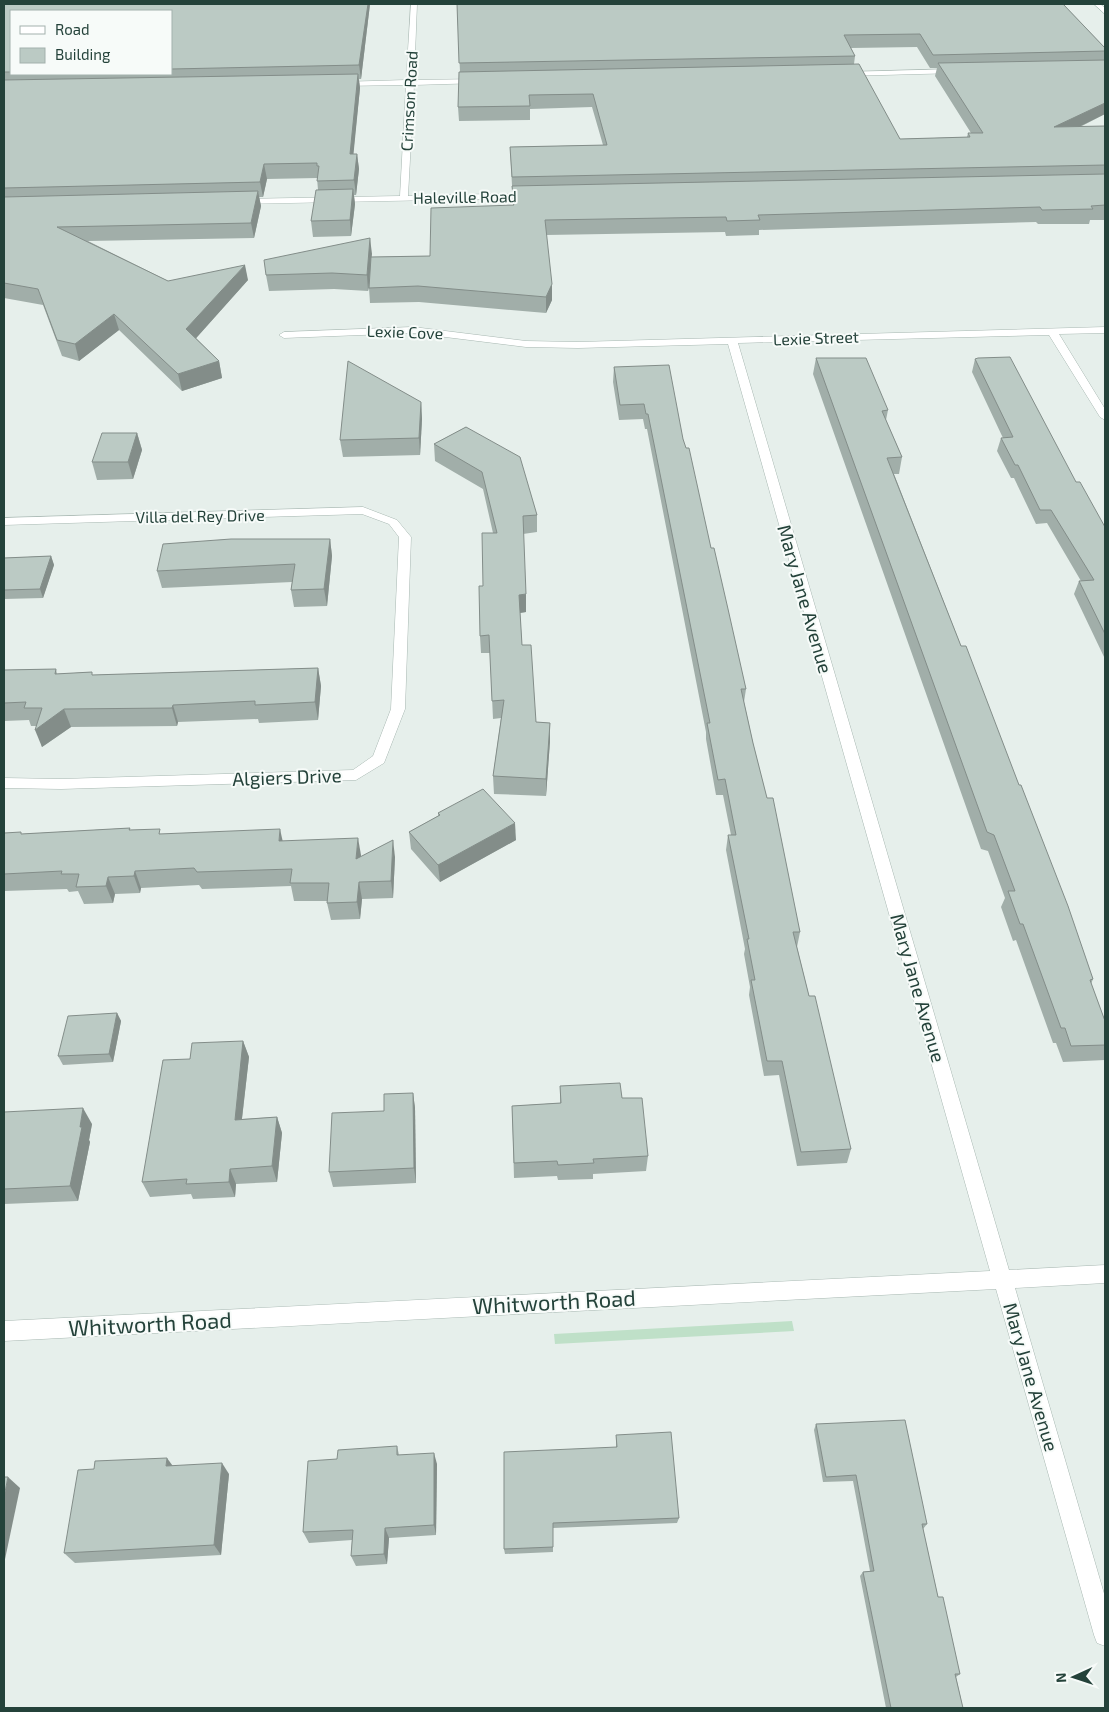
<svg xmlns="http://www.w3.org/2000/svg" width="1109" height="1712" font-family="'Exo 2',sans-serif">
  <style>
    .green { fill: #bfe0c8 }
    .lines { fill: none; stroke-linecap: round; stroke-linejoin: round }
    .street-casing { stroke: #a8b8b2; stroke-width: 1 }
    .secondary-casing { stroke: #a4bbb3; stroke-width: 1 }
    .street { fill: #fff; fill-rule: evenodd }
    .secondary { fill: #fff; fill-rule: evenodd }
    .wall { fill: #a1aea9; fill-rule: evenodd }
    .shaded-wall { fill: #838d89 }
    .building { fill: #bbcac4; stroke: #838d89 }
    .labels { text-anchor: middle; stroke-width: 4; stroke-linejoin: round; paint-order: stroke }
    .far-street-label { font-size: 16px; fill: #24423a; stroke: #f7fbf9 }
    .street-label { font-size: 19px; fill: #24423a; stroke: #f7fbf9 }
    .near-street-label { font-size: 22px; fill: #24423a; stroke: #f7fbf9 }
  </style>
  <rect width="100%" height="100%" fill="#e6efeb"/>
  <polygon class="green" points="792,1321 794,1331 555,1344 554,1334"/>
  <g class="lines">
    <g class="street-casing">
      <g id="street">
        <polygon points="411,4 417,4 414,80 480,79 484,81 480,83 414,85 408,196 532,193 535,194 535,198 237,204 236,202 240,199 400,196 406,85 340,86 336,84 340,82 406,80"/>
        <polygon points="955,69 958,73 845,76 841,74 845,72"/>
        <polygon points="413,327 526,341 578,342 1105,327 1105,333 1059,334 1105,409 1105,420 1100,417 1049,335 738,343 1009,1270 1105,1265 1105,1283 1015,1288 1105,1597 1105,1646 1097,1643 1094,1635 996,1289 4,1341 4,1321 990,1271 728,344 578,348 526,347 413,333 284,338 279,335 284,332"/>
        <polygon points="363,507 397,520 411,537 405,709 384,763 356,780 61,789 4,788 4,778 61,779 353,770 373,756 391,709 399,537 389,524 362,514 4,525 4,518"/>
      </g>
    </g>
    <g class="secondary-casing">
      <polygon id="secondary" points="1094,4 1100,4 1105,8 1105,14"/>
    </g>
    <use href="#street" class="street"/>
    <use href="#secondary" class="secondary"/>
  </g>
  <g class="wall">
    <path d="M4,4H370L361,79H359L360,88L353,154H357L359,169L356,195H354L355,204L351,236L313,237L311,221L318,190L317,178L267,179L263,197H259L261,206L254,238L88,241L168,281L248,280L196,338L219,361L222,378L182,391L119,330L79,361L62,356L43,305L4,298ZM11,11H171V74H11Z"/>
    <path d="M457,4H1063L1105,48V114L1080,127L1105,126V220H1090L1089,224H1038L1036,222L759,230V235L726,236L725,232L546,235L552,300L546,313L419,302L370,303L369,288L368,291L334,289L269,291L266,275L370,238L371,257L430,256L513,205L510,147L603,145L592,107L530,109V120L459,121L458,107L460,72ZM917,47L930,68H937L935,76L971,133H968L967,137L900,139L854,64L855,56L851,48Z"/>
    <polygon points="816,358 888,410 886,420 902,457 899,474 894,474 961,646 1019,785 1093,979 1091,984 1105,1021 1105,1060 1063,1062 1056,1043 1053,1043 1016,940 1013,941 1001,907 1005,898 988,851 981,849 813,374"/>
    <polygon points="975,359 1076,482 1105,527 1105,659 1074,594 1079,581 1081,581 1047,523 1036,524 1014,478 1011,478 997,451 1001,438 1003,438 972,372"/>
    <polygon points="614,367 683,439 711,548 746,689 744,702 753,743 800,932 797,947 809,996 851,1149 847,1163 797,1166 779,1075 764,1076 749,995 750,987 744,954 745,949 726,850 728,835 731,835 723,795 716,795 706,739 706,732 647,429 645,429 643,419 619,420 613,382"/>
    <polygon points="421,402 422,419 420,455 343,457 340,440"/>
    <polygon points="466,427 537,515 537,532 523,534 526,612 520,613 522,645 536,722 550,723 550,741 546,796 494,794 493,776 501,718 493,719 490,653 481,653 480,636 483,586 493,533 483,489 435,461 434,444"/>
    <polygon points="137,433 142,450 133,479 97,480 92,462"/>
    <polygon points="330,539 332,556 327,606 294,607 291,590 292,582 162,588 157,571"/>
    <polygon points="51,556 54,565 43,598 4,599 4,558"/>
    <polygon points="318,668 321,686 318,720 259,723 258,719 178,722 177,726 71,727 42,747 36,726 31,726 29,720 4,721 4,670 56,669 57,674 92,672 92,675"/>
    <polygon points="438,813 516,840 440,882 411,849 409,832 438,816"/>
    <polygon points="130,828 130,830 162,834 283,841 361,855 361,857 395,857 393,898 362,899 360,919 331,920 327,903 327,901 294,901 291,886 202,889 199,885 141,888 140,893 115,894 113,903 84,904 78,891 69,892 67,889 4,891 4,833 22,834"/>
    <polygon points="117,1013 121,1021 113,1062 63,1065 58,1056"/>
    <polygon points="243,1041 249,1057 242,1119 277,1117 282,1133 277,1182 236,1184 235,1197 193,1199 191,1194 150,1197 142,1182 190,1059"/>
    <polygon points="560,1086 622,1098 648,1156 646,1171 593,1174 593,1179 558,1180 557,1176 514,1178 512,1106 560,1103"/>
    <polygon points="413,1093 415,1108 416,1183 333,1187 329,1172"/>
    <polygon points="4,1112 92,1124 89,1140 90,1142 78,1201 4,1204"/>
    <polygon points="816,1424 927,1524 923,1529 938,1597 960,1674 956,1677 963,1708 886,1708 860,1576 863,1572 870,1571 853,1481 823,1482 814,1430"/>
    <polygon points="616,1435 679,1518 677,1523 553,1528 553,1552 505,1554 504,1549 616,1447"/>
    <polygon points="397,1446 399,1455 437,1464 436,1535 389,1538 387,1564 356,1566 351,1556 352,1540 309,1543 303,1532 337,1459"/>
    <polygon points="173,1466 229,1474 221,1555 75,1563 64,1553"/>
  </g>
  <g class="shaded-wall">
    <polygon points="368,4 370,4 361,79 359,65"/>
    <polygon points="358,74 360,88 352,169 350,154"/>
    <polygon points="1105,103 1105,114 1050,141 1054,127"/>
    <polygon points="357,154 359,169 356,195 354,180"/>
    <polygon points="264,164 267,179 263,197 260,182"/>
    <polygon points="353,189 355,204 351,236 350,220"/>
    <polygon points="258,191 261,206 254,238 251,223"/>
    <polygon points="370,238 372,254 368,291 367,275"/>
    <polygon points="245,265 248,280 190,345 186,329"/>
    <polygon points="552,284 552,300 546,313 546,297"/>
    <polygon points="114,314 119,330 79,361 75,344"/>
    <polygon points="219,361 222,378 182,391 178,374"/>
    <polygon points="421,402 422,419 420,455 419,438"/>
    <polygon points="137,433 142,450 133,479 128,462"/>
    <polygon points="330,539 332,556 327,606 324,589"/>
    <polygon points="51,556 54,565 43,598 40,589"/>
    <polygon points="526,594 526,612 519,613 519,595"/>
    <polygon points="318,668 321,686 318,720 315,702"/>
    <polygon points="173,705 178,722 177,726 172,708"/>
    <polygon points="64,709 71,727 42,747 35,730"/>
    <polygon points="550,723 550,741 546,796 546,779"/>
    <polygon points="515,823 516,840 440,882 438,865"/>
    <polygon points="280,829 284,847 279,841"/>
    <polygon points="358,838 361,855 359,877 356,859"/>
    <polygon points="393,840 395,857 393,898 391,881"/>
    <polygon points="135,871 141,888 140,893 134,876"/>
    <polygon points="108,877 115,894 113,903 106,886"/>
    <polygon points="359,882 362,899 360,919 357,902"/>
    <polygon points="117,1013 121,1021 113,1062 109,1054"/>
    <polygon points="243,1041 249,1057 240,1135 235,1120"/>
    <polygon points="413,1093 415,1108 416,1183 414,1168"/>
    <polygon points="83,1108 92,1124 89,1140 90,1142 78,1201 70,1186"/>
    <polygon points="277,1117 282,1133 277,1182 272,1166"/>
    <polygon points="230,1169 236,1184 235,1197 229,1182"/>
    <polygon points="434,1453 437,1464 436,1535 434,1525"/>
    <polygon points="167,1458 175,1469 166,1466"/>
    <polygon points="222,1463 229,1474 221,1555 214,1545"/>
    <polygon points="8,1477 20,1488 4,1564 4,1497"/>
    <polygon points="385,1528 389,1538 387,1564 384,1554"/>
  </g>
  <g class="building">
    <polygon points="4,4 368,4 359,65 171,69 171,11 11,11 11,72 4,72"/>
    <polygon points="457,4 1063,4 1105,48 1105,51 933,55 920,34 844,35 855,56 459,63"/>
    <polygon points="1105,60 1105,103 1054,127 1105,126 1105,165 512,177 510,147 607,145 593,94 529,95 530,106 458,107 459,72 859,64 900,139 970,137 968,133 983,133 938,63"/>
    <polygon points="358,74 350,154 357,154 354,180 317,181 319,166 317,166 317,163 264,164 260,182 4,188 4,80"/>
    <polygon points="1105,174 1105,205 1091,206 1093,209 1042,210 1040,207 758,215 760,220 727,221 726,217 545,220 552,284 546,297 418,286 369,288 371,257 430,256 431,208 514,205 512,186"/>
    <polygon points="353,189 350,220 311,221 316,190"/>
    <polygon points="258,191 251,223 57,227 168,281 245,265 186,329 219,361 178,374 114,314 75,344 57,340 38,289 4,283 4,197"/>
    <polygon points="370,238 367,275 332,273 266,275 264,260"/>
    <polygon points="1010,357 1076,482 1080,482 1105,527 1105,634 1079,581 1094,580 1051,510 1040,510 1018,465 1015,465 1001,438 1013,437 975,359 978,358"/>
    <polygon points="816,358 866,358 888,410 882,411 902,457 887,458 961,646 966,646 1019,785 1021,785 1068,906 1093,979 1090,980 1105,1021 1105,1045 1071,1046 1065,1028 1061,1028 1023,924 1020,924 1008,891 1015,891 994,835 987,832"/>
    <polygon points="348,361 421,402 419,438 340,440"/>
    <polygon points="669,365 683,439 686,448 689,448 711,548 714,548 728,609 746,689 741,689 753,743 767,798 773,798 800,932 793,932 809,996 815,996 851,1149 801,1152 782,1061 767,1061 751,980 755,980 747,939 749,939 728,835 736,835 725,779 718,780 707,723 710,723 648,414 646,414 644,404 620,405 614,367"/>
    <polygon points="466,427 520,457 537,515 523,516 526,594 519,595 522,645 531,645 536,722 550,723 546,779 493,776 504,700 492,701 489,635 480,636 479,586 483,586 482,533 497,533 482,472 434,444"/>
    <polygon points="102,433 137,433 128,462 92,462"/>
    <polygon points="231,539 330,539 324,589 291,590 295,564 157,571 163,544"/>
    <polygon points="51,556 40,589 4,590 4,558"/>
    <polygon points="318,668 315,702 255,705 255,701 173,705 172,708 64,709 35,730 42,708 24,708 26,702 4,703 4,670 56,669 55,674 92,672 92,675"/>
    <polygon points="483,789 515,823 438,865 409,832 440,815 438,813"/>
    <polygon points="130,828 129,830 160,829 159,834 280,829 279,841 358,838 356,859 393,840 391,881 359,882 357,902 327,903 329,883 290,883 292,869 197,872 194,868 135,871 134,876 108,877 106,886 76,887 79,874 61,874 62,871 4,874 4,833 21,832 21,834"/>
    <polygon points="117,1013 109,1054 58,1056 68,1016"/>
    <polygon points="243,1041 235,1120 277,1117 272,1166 230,1169 229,1182 186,1184 187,1179 142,1182 163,1060 190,1059 192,1043"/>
    <polygon points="620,1083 622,1098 642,1098 648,1156 593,1159 594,1163 558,1165 557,1161 514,1163 512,1106 561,1103 560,1086"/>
    <polygon points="413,1093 414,1168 329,1172 332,1113 384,1111 384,1094"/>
    <polygon points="83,1108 80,1127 82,1127 70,1186 4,1189 4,1112"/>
    <polygon points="905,1420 927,1524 922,1524 938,1597 943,1597 960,1674 955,1674 963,1708 891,1708 863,1572 874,1571 856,1475 826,1477 816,1424"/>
    <polygon points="671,1432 679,1518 553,1523 553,1547 504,1549 504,1452 617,1447 616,1435"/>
    <polygon points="397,1446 397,1455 434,1453 434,1525 385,1528 384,1554 351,1556 353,1530 303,1532 308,1461 337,1459 338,1450"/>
    <polygon points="167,1458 166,1466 222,1463 214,1545 64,1553 78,1470 94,1469 95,1461"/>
    <polygon points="4,1477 8,1477 4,1497"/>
  </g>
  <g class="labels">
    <g class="far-street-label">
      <text transform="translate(409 101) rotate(-87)" y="6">Crimson Road</text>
      <text transform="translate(465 197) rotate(-1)" y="6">Haleville Road</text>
      <text transform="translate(405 332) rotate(2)" y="6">Lexie Cove</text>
      <text transform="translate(816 338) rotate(-2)" y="6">Lexie Street</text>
      <text transform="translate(200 516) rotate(-1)" y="6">Villa del Rey Drive</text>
    </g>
    <g class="street-label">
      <text transform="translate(805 599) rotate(74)" y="7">Mary Jane Avenue</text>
      <text transform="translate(287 777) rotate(-2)" y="7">Algiers Drive</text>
      <text transform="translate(918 988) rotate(74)" y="7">Mary Jane Avenue</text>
      <text transform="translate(1031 1377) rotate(74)" y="7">Mary Jane Avenue</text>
    </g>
    <g class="near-street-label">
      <text transform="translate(554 1302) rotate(-3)" y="8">Whitworth Road</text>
      <text transform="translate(150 1324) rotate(-3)" y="8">Whitworth Road</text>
    </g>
  </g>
  <rect width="1109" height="1712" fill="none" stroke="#24423a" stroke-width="10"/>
  <rect x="10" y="10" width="162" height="65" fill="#f7fbf9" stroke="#a3b1ad"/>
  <rect x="20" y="26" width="25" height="8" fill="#ffffff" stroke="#a3b1ad"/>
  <text x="55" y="35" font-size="15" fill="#24423a">Road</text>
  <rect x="20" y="48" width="25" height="15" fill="#bbcac4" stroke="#a3b1ad"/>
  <text x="55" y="60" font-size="15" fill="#24423a">Building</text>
  <g transform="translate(1074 1677) rotate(267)" stroke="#f7fbf9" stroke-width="4" paint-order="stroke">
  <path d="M0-4L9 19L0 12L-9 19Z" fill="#24423a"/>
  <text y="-8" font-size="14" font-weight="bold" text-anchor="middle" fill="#24423a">N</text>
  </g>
</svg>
